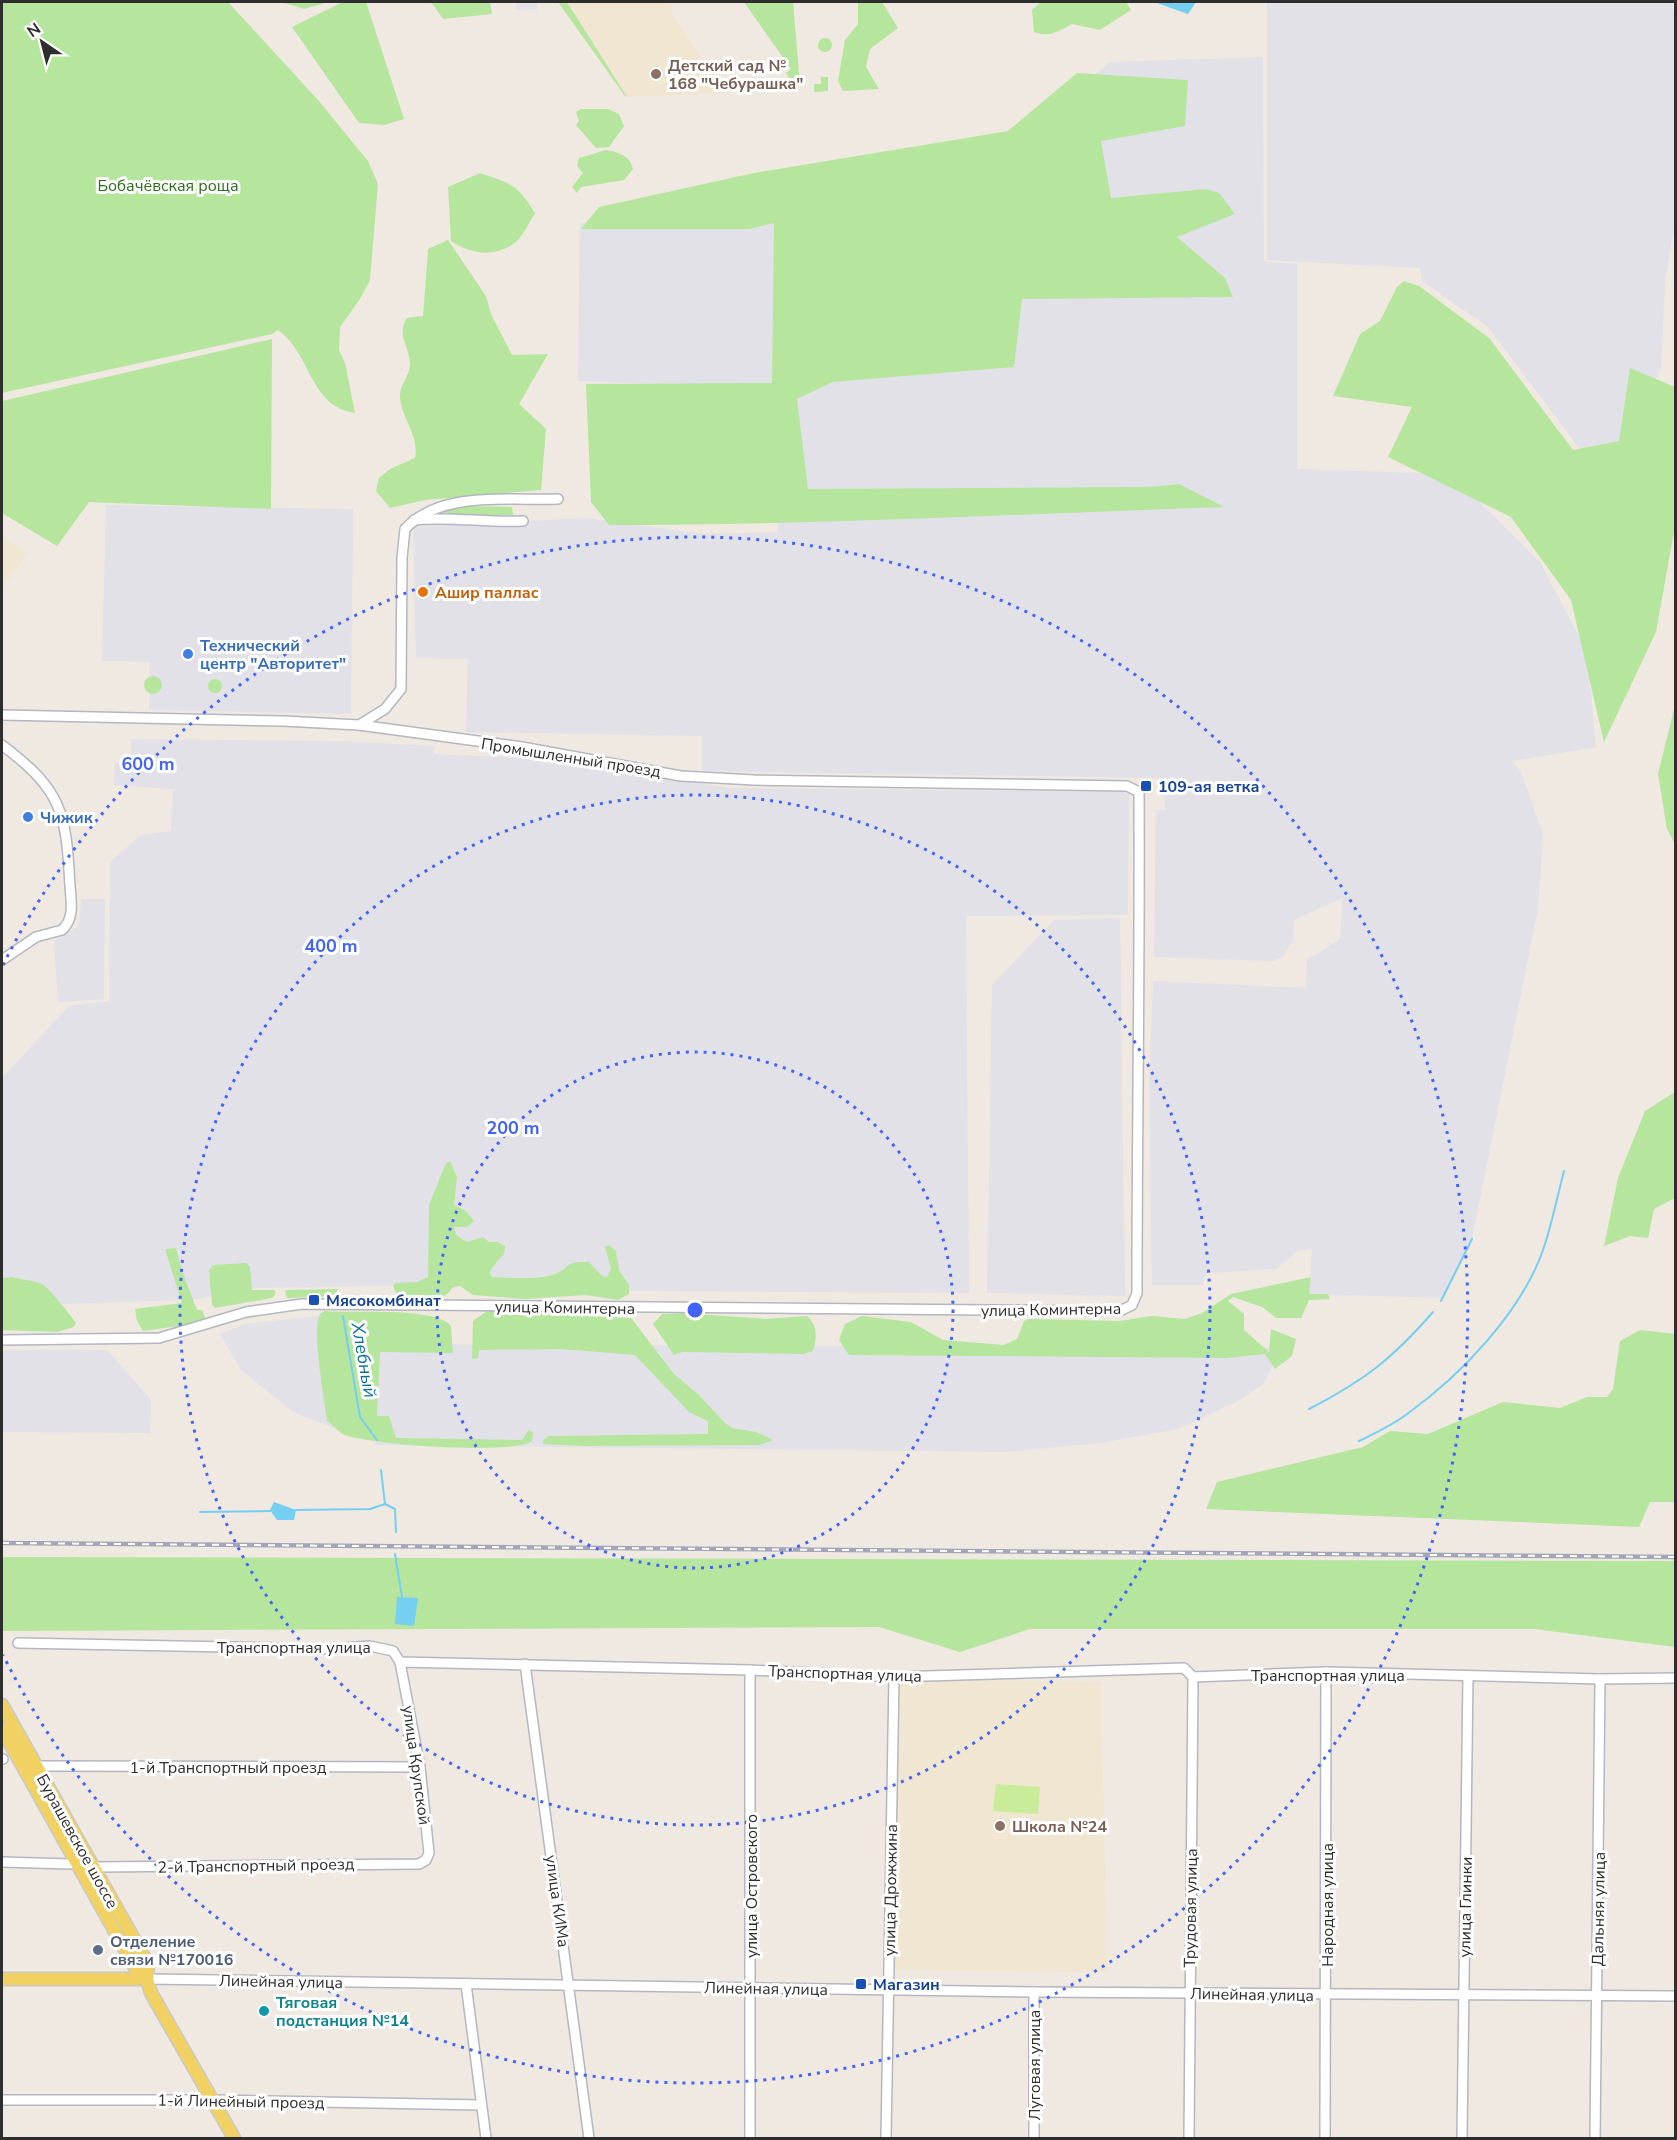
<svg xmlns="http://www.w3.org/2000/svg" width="1677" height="2140" font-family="'Nunito Sans',sans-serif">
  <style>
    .industrial { fill: #e3e1e8 }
    .education { fill: #f0e6d1 }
    .green { fill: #b6e59e }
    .pitch { fill: #c9ec9a }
    .water { fill: #75cff0 }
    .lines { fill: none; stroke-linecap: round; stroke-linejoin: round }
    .stream { stroke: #75cff0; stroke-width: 2 }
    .minor-casing { stroke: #b4b7c1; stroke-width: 12 }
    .major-casing { stroke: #c9c9c9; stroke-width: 15 }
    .minor { stroke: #fff; stroke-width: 9 }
    .major { stroke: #f2d163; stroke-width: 12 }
    .rail-casing { stroke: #a3a6b8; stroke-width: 4.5 }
    .rail { stroke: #fff; stroke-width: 2; stroke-dasharray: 7; stroke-linecap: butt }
    .ring { fill: none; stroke: #4264fb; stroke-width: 3; stroke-dasharray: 3 6 }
    .education-dot { fill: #8d6e63; stroke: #fff; stroke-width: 2 }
    .food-dot { fill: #e8710a; stroke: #fff; stroke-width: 2 }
    .shop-dot { fill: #3f7fe0; stroke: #fff; stroke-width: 2 }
    .transit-dot { fill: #1a4fb4; stroke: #fff; stroke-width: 2 }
    .service-dot { fill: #5c6f8a; stroke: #fff; stroke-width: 2 }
    .culture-dot { fill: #0f9aa8; stroke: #fff; stroke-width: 2 }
    .labels { text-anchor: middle; stroke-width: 6; stroke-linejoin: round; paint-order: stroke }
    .education-label { font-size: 16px; font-weight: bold; fill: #785e54; stroke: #fff; text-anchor: start }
    .park-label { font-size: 16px; fill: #2c6e1b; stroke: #fff }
    .food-label { font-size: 16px; font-weight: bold; fill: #c56008; stroke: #fff; text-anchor: start }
    .shop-label { font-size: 16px; font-weight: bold; fill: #366cbe; stroke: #fff; text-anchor: start }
    .street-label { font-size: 16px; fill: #2e2e2e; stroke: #fff }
    .transit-label { font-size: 16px; font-weight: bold; fill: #164399; stroke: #fff; text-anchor: start }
    .service-label { font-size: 16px; font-weight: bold; fill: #4e5e75; stroke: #fff; text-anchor: start }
    .culture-label { font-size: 16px; font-weight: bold; fill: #0d838f; stroke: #fff; text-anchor: start }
    .water-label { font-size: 18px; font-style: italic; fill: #0d6fa3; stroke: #fff }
    .centre { fill: #4264fb; stroke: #fff; stroke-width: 3 }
    .ring-label { font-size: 18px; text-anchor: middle; font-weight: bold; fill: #4264fb; stroke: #fff; stroke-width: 6; stroke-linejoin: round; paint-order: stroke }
  </style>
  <rect width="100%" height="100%" fill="#efe9e1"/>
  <g class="industrial">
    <polygon points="516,2 537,2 538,9 516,10"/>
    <polygon points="1267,2 1671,2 1676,19 1676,215 1665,283 1661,368 1621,450 1580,449 1488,327 1422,281 1420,268 1267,260"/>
    <polygon points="1263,57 1264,262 1297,264 1297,469 1419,473 1468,491 1540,562 1587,652 1596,747 1512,761 1521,772 1543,834 1538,909 1472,1239 1444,1298 1309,1294 1312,1249 1298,1251 1276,1269 1207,1273 1202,1285 1152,1285 1149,1084 1153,981 1306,988 1307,960 1340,939 1343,889 1342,898 1294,920 1293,940 1283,957 1274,961 1154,957 1156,810 1165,810 1163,778 702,771 702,736 466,732 468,659 416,658 413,527 587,518 703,534 778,532 779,388 578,381 580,223 776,217 1006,148 1110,62"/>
    <polygon points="106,505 353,509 351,714 149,710 149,662 102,661"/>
    <polygon points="131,739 339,741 434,746 434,754 552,759 731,788 1129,792 1128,915 966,916 969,1293 631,1291 440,1285 257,1288 191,1300 2,1306 2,1078 69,1006 109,1001 110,862 141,835 171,831 173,789 114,785 115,762 131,762"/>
    <polygon points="81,899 105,899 104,999 58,1002 54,941 79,926"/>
    <polygon points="1120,918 1125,1296 987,1293 992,985 1054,920"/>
    <polygon points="324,1315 334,1428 293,1412 241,1370 220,1334 244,1324"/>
    <polygon points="375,1344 1252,1348 1280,1349 1264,1384 1236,1402 1178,1429 1100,1443 1004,1452 375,1445"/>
    <polygon points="2,1350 107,1350 151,1400 150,1433 2,1432"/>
  </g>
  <g class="education">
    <polygon points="567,2 671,2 672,14 721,87 720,91 717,93 627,97"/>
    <polygon points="2,538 27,553 2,588"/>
    <polygon points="900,1680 1101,1682 1107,1972 893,1970"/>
  </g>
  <g class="green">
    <path d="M2,2H228L318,100L368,161L378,184L370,280L360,299L340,327L339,350L345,363L355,413C310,407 311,353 278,330L272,334L2,393Z"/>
    <polygon points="281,2 329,2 304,9"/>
    <polygon points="343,2 366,2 404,119 384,125 359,123 292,27"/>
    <polygon points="431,2 490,2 492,14 443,19"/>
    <polygon points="558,2 567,2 627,97 625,96"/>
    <polygon points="744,2 793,2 800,85 796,88 786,73 791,69"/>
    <polygon points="858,2 882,2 898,28 870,49 866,67 879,89 843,91 838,81 845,40 858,24"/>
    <path d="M1041,2H1126L1131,10L1100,30L1072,24C1059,31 1049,38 1034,32L1032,10Z"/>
    <circle cx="825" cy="45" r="7"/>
    <path d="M1077,73L1188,80L1185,126L1101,141L1111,198L1206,189L1219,193L1235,214L1177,237L1225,278L1233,297L1022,299L1014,367L833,382L797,399L808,489L1149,487L1179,484L1224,507C1019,514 814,525 609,525L591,502L586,384L772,383L774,223L749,229H581L599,207L754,173L1008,131Z"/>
    <polygon points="821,77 828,77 828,91 814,92 814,84 821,84"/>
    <polygon points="581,109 608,109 619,114 624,126 609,147 596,148 576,125 579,121 576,112"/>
    <path d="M606,150C619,152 630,156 633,169L624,180L581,187L577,193L572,187L583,173L577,166L579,158Z"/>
    <path d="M480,173C512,184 517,184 535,213C530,221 524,234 517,241C496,259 471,254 451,241L448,187Z"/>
    <path d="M448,240L486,296L491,314L512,355L548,354L519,404L546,429L541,490L425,500L390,508L376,491L379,478L390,469L415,458C420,436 400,417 400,395C400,384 411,374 410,363C409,345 396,336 407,318L423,316L428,249Z"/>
    <polygon points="1404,281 1419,286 1489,338 1573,450 1619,441 1630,368 1675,387 1675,526 1656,632 1604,742 1571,600 1511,517 1388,457 1412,407 1333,396 1360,334 1380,321 1397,287"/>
    <polygon points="272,339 271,509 89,502 57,546 2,513 2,401"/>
    <polygon points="468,506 512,507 513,515 460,516 442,512"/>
    <circle cx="153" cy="685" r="9"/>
    <circle cx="215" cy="686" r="7"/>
    <polygon points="1675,705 1675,844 1667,829 1658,774"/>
    <polygon points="1675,1092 1675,1198 1654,1209 1648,1238 1630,1236 1604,1246 1618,1178 1645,1111"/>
    <path d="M450,1161L457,1177L454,1205L466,1211L474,1221L467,1227H454L456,1235L467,1242L483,1237L489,1242H498L505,1246C507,1257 493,1262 490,1273L492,1277C506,1278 543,1280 555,1274C572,1267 563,1261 589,1262L602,1276L607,1277L611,1269L605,1247L609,1245L616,1251L619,1270L629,1285V1294L618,1300L585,1295L525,1299L473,1295L460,1286L452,1288C441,1307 416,1299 398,1298L393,1286L395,1283L417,1282L428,1277L429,1205L446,1163Z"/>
    <polygon points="176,1248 182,1271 197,1310 202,1310 205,1318 193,1324 143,1331 137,1321 135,1309 182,1303 165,1249"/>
    <polygon points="246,1263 250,1267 252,1290 275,1290 275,1295 272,1298 215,1308 212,1304 209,1270 213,1265"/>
    <path d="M12,1277C21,1280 37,1280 45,1286C49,1289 74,1319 76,1323L74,1327L57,1332L2,1330V1278Z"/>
    <polygon points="1311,1277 1309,1294 1328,1294 1330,1299 1309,1300 1301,1318 1276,1318 1262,1307 1233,1297 1228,1301 1244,1314 1244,1330 1269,1352 1271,1329 1296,1339 1292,1356 1275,1369 1265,1354 1227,1358 849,1355 839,1340 845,1324 862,1316 911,1322 943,1340 1004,1345 1017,1339 1024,1321 1029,1319 1120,1321 1151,1316 1185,1319 1202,1313 1231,1294"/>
    <polygon points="338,1289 335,1296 287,1298 285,1290"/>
    <path d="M325,1311C353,1314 434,1306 451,1326L453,1353L380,1352L377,1416H389L396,1438L522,1440L529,1430L533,1433L532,1441C512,1455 371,1445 345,1435C339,1433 333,1425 327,1421C325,1402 310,1324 321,1313Z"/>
    <polygon points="487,1311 631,1318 674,1374 698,1394 725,1423 732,1428 756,1432 773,1440 759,1445 584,1446 543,1444 543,1440 549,1436 708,1434 708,1421 689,1412 635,1355 560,1349 479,1350 478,1358 472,1359 473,1321"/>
    <path d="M683,1313L766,1319L807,1316C818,1326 817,1338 813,1351L804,1354L682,1352L674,1355L653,1324L662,1314Z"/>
    <polygon points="1640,1330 1675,1334 1676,1502 1650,1502 1639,1527 1206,1509 1217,1482 1363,1447 1390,1431 1428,1434 1503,1402 1560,1408 1587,1397 1607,1397 1613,1389 1620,1341"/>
    <polygon points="2,1557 1675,1561 1675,1647 1534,1629 1030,1629 960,1652 879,1627 2,1631"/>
  </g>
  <polygon class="pitch" points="996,1784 1040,1787 1038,1814 993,1811"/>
  <g class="water">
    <polygon points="1154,2 1196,2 1188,14"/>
    <polygon points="274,1502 296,1510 294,1520 277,1520 270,1510"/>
    <polygon points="397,1597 418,1598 414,1626 395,1624"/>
  </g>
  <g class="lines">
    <g class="stream">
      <polyline points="1441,1301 1472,1239"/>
      <polyline points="343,1316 360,1417 377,1440"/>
      <path d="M1309,1409C1365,1380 1392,1359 1433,1312"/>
      <path d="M1359,1441C1375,1433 1393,1425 1407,1414C1460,1376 1521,1313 1543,1250C1552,1224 1557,1197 1564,1171"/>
      <polyline points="381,1470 385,1504 395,1509 396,1532"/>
      <polyline points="296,1510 370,1509 385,1504"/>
      <polyline points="200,1512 272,1511"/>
      <polyline points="395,1554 402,1597"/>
    </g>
    <g class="minor-casing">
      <g id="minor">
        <path d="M414,520C450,516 487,523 523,521"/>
        <path d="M2,715L283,721L359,725L522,747L681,776L754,780L1127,786L1139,792C1140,959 1137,1126 1137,1293L1132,1305L1120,1311L302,1304L246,1312L159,1338L2,1340"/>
        <path d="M359,725L385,709L401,689L402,558L405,529C441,490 509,501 558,499"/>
        <path d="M2,745C63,791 66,813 70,886C71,902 75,918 62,930L36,937L2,960"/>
        <polyline points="18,1643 330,1649 370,1646 393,1651 400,1662 750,1670 894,1677 1184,1668 1193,1677 1326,1672 1600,1679 1676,1678"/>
        <polyline points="525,1664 589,2138"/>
        <polyline points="2,1759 3,1759"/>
        <polyline points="36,1766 420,1767"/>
        <polyline points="2,1862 70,1864 75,1861"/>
        <polyline points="93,1869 97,1867 419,1864 426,1860 429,1853 420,1767 400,1662"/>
        <polyline points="147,1979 1034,1992 1676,1996"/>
        <polyline points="466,1984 486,2138"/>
        <polyline points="2,2100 212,2100 481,2105"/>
        <polyline points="750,2138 750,1670"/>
        <polyline points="886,2138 894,1677"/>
        <polyline points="1034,2138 1034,1992"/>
        <polyline points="1189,2138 1193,1677"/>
        <polyline points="1325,2138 1326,1672"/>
        <polyline points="1462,2138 1468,1676"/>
        <polyline points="1595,2138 1600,1679"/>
      </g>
    </g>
    <g class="major-casing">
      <g id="major">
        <polyline points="2,1705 148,1964 147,1979 151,1993 234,2138"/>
        <polyline points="2,1729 137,1971 147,1979"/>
        <polyline points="2,1979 147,1979"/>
      </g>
    </g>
    <use href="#minor" class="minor"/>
    <use href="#major" class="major"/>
    <g class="rail-casing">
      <polyline id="rail" points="2,1543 1676,1557"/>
    </g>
    <use href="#rail" class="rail"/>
  </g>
  <g class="ring">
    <circle cx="695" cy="1310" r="258"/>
    <circle cx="695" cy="1310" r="515"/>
    <path d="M3 965A773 773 0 1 1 3 1655"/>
  </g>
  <g class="education-dot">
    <circle cx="656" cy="74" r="6"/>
    <circle cx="1000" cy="1826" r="6"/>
  </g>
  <circle class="food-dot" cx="423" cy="592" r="6"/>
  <g class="shop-dot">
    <circle cx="188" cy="654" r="6"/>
    <circle cx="28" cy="817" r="6"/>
  </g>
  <g class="transit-dot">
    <rect x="1140" y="780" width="12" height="12" rx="3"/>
    <rect x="308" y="1294" width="12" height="12" rx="3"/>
    <rect x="855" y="1978" width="12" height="12" rx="3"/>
  </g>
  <circle class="service-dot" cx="98" cy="1950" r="6"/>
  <circle class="culture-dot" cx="264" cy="2011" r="6"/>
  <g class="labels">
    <g class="education-label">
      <text x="668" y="71">Детский сад №<tspan x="668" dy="18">168 "Чебурашка"</tspan></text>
      <text x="1012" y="1832">Школа №24</text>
    </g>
    <g class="park-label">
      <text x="168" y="191">Бобачёвская роща</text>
    </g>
    <g class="food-label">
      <text x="435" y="598">Ашир паллас</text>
    </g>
    <g class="shop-label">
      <text x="200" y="651">Технический<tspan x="200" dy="18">центр "Авторитет"</tspan></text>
      <text x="40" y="823">Чижик</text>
    </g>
    <g class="street-label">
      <text transform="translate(571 757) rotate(9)" y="6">Промышленный проезд</text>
      <text transform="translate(565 1307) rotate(1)" y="6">улица Коминтерна</text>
      <text transform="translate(1051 1309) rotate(-1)" y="6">улица Коминтерна</text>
      <text x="294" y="1653">Транспортная улица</text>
      <text transform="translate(845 1673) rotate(2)" y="6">Транспортная улица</text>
      <text x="1328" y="1681">Транспортная улица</text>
      <text transform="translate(417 1765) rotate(82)" y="6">улица Крупской</text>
      <text x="228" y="1773">1-й Транспортный проезд</text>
      <text transform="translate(78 1841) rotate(61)" y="6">Бурашевское шоссе</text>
      <text transform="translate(256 1865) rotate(-1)" y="6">2-й Транспортный проезд</text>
      <text transform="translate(751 1886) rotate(-90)" y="6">улица Островского</text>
      <text transform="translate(890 1890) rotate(-89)" y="6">улица Дрожжина</text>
      <text transform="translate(558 1901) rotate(82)" y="6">улица КИМа</text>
      <text transform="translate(1327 1905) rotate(-90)" y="6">Народная улица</text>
      <text transform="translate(1465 1907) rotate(-89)" y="6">улица Глинки</text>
      <text transform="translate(1190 1908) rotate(-89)" y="6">Трудовая улица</text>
      <text transform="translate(1598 1909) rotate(-89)" y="6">Дальняя улица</text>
      <text transform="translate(281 1981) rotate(1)" y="6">Линейная улица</text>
      <text transform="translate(766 1988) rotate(1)" y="6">Линейная улица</text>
      <text transform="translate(1252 1994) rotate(1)" y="6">Линейная улица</text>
      <text transform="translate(1034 2065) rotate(-90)" y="6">Луговая улица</text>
      <text transform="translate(241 2101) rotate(1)" y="6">1-й Линейный проезд</text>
    </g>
    <g class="transit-label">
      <text x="1158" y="792">109-ая ветка</text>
      <text x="326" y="1306">Мясокомбинат</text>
      <text x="873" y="1990">Магазин</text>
    </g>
    <g class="service-label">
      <text x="110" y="1947">Отделение<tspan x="110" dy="18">связи №170016</tspan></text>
    </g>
    <g class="culture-label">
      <text x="276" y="2008">Тяговая<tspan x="276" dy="18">подстанция №14</tspan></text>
    </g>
    <g class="water-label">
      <text transform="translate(364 1360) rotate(80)" y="6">Хлебный</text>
    </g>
  </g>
  <circle cx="695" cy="1310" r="9" class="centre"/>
  <g class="ring-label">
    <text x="148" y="770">600 m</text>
    <text x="331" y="952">400 m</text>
    <text x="513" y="1134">200 m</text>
  </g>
  <rect width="1677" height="2140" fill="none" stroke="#2e2e2e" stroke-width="6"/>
  <g transform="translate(42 42) rotate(325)" stroke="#ffffff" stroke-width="4.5" paint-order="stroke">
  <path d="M0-4.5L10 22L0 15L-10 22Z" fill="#2e2e2e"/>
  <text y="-9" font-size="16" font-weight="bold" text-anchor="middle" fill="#2e2e2e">N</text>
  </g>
</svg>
